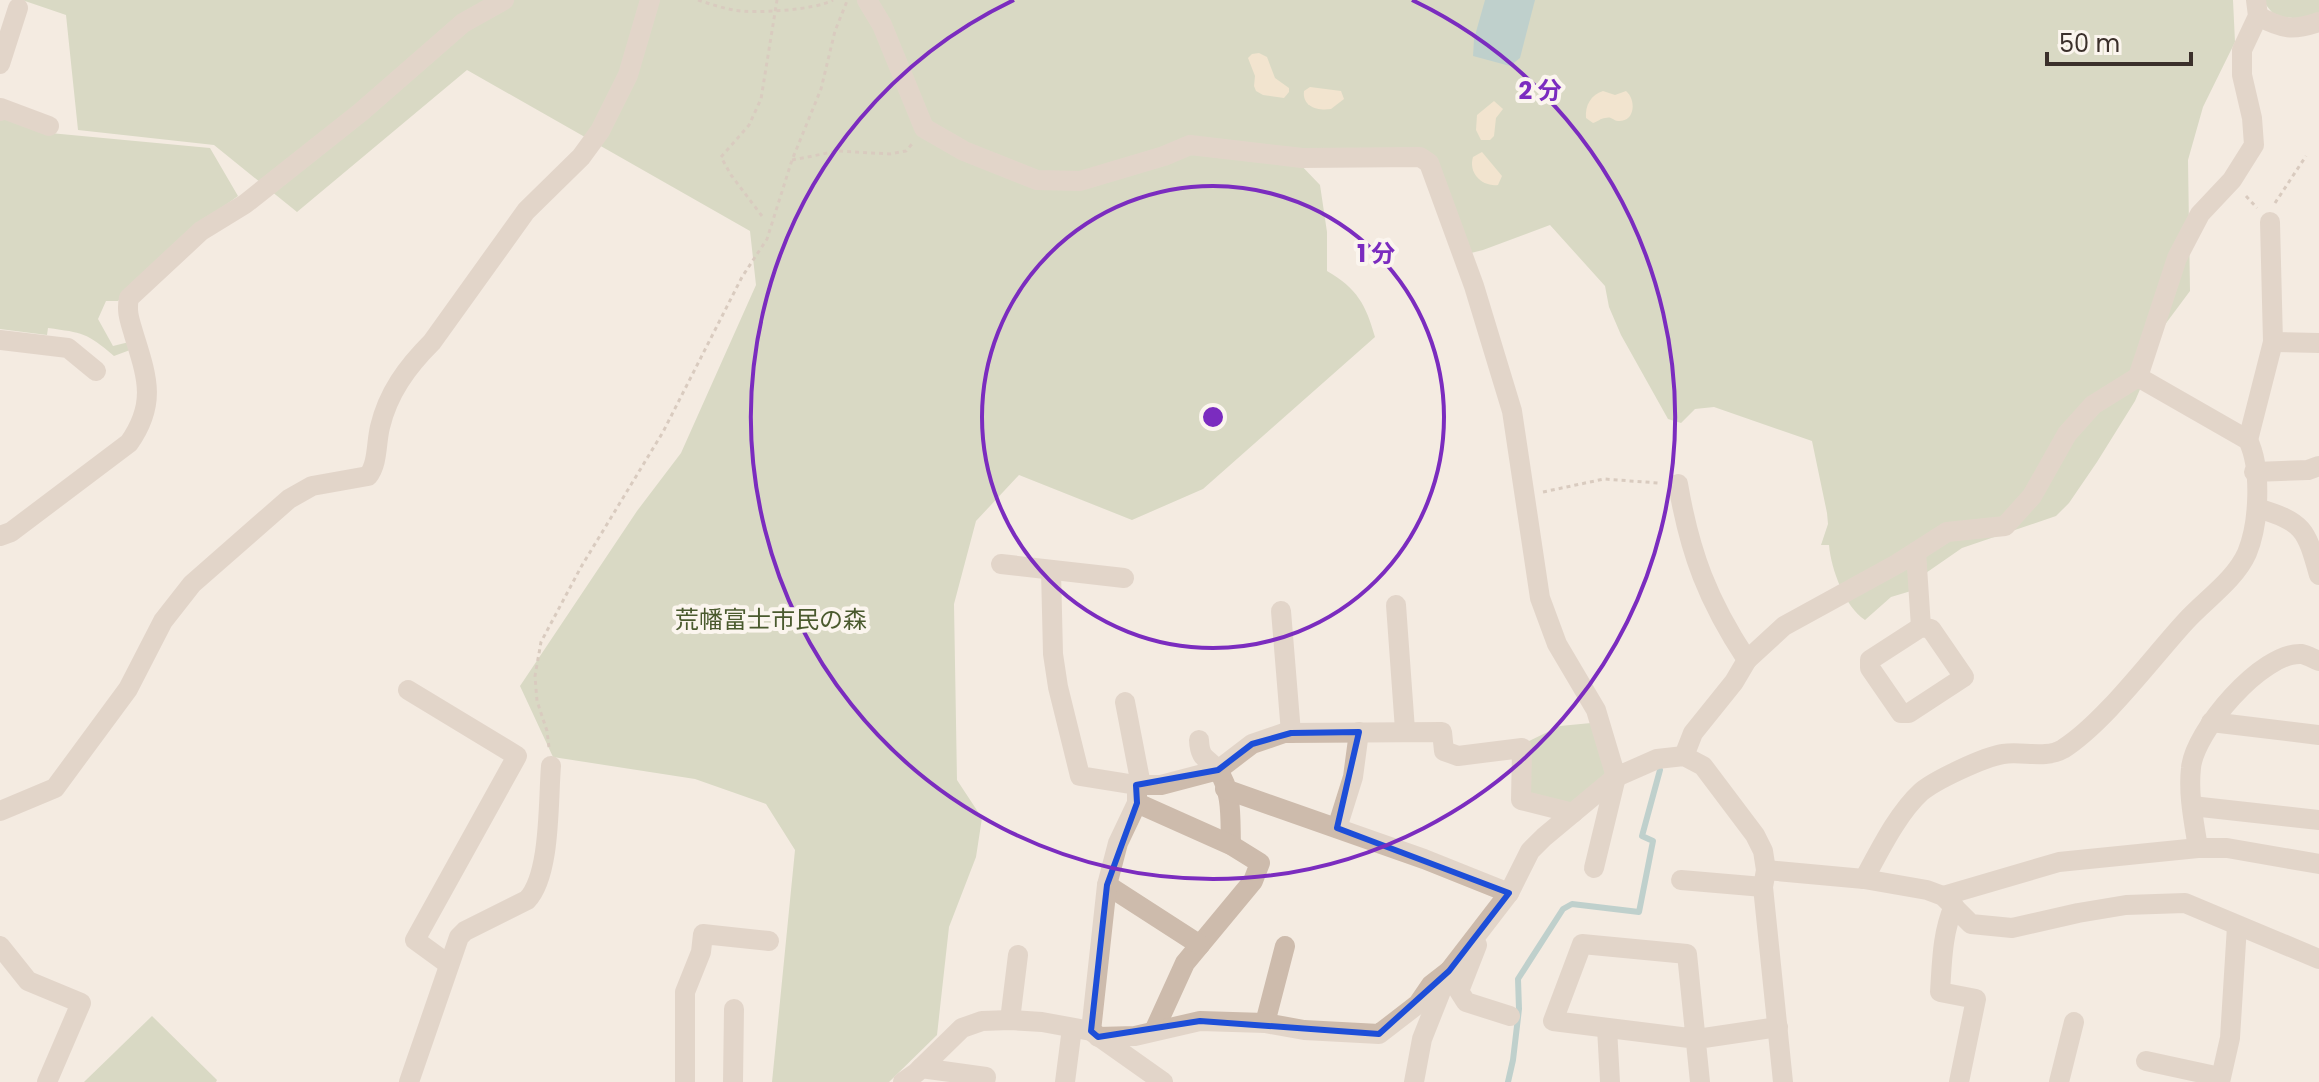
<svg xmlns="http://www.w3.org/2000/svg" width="2319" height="1082" font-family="Poppins,'Noto Sans JP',sans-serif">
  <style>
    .green { fill: #b8c4a0 }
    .sand { fill: #efdcb8 }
    .water { fill: #7fb0b2 }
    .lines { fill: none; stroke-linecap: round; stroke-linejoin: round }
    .stream { stroke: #7fb0b2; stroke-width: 6 }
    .path { stroke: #b9a596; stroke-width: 3; stroke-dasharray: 4 4; stroke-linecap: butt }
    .minor { stroke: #cdbbac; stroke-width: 20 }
    .marked { fill: none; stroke: #1d4ed8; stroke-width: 6; stroke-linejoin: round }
    .ring { fill: none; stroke: #7b2cbf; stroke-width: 4 }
    .labels { text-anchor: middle; stroke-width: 8; stroke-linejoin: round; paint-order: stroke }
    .park-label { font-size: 24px; fill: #4a5a2e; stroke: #fbf5ee }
    .centre { fill: #7b2cbf; stroke: #fbf5ee; stroke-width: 4 }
    .ring-label { font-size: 24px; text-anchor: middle; font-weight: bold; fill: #7b2cbf; stroke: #fbf5ee; stroke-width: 8; stroke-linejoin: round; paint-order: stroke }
  </style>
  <rect width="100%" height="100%" fill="#f4ebe1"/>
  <g class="green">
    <path d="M22,0H2233L2235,42L2203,107L2188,160L2190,291L2158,334L2147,373L2135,401L2097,462L2069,503L2056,516L1962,548L1923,575L1911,591L1891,597L1865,620C1845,607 1831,569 1829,545H1821L1828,524L1827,513L1812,441L1714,407L1695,409L1681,423L1668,419L1621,335L1609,307L1605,286L1550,225L1483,250L1463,255L1429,164L1297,161L1320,185L1327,232V271C1357,288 1366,305 1375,337L1203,489L1132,520L1019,475L976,521L954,604L957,780L982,818L976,857L949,927L937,1035L889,1082H772L795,850L766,804L695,779L553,757L520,686L637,511L681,453L756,285L750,231L467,70L297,212L214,145L78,130L66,15Z"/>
    <polygon points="2262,0 2319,0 2319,21 2275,16"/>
    <path d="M2,116L50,133L210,148L238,196L198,225L118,301H106L98,319L113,346L129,342L130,350L114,356C86,332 83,333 48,328L47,335L0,329V120Z"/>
    <polygon points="1591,723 1607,776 1569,807 1524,796 1527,742 1560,726"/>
    <polygon points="152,1016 217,1080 216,1082 84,1082"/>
  </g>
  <g class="sand">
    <polygon points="1259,53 1267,57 1275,78 1289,88 1289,92 1284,98 1263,95 1256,91 1254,86 1255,76 1248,58 1252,54"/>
    <path d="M1310,87L1341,91L1344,99L1331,109C1318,111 1302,107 1304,91Z"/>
    <path d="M1603,91L1615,95L1626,91C1636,99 1636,122 1618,121C1612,120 1612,116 1605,118C1601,118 1597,122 1593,123L1586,118C1585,105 1591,95 1603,91Z"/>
    <polygon points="1494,101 1503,109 1496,118 1494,136 1490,140 1481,140 1476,130 1477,115"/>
    <path d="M1482,152L1502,176L1498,185C1482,187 1468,173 1473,157Z"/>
  </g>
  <polygon class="water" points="1485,0 1535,0 1520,58 1510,66 1473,56 1474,39"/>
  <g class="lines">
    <polyline class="stream" points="1508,1082 1513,1060 1519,1009 1518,979 1563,909 1572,904 1639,912 1653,841 1642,836 1660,770"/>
    <g class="path">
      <path d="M698,0C710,4 722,8 734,10C754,14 816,10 833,0"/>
      <polyline points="792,160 838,151 890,154 906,151 912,144"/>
      <polyline points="2246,196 2257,208"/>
      <polyline points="2275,203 2306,156"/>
      <polyline points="762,216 731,175 721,157 749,125 761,99 777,0"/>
      <polyline points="1543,492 1604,479 1658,483"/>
      <polyline points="549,747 547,731 537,701 535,676 541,642 581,567 663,432 742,277 767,239 792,160 821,89 835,31 847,1"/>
    </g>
    <g class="minor">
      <polyline points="867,0 882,25 924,128 964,151 1037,180 1080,181 1164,156 1190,145 1302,158 1420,157 1429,163 1474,286 1512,411 1540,598 1557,644 1596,710 1616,777 1657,759 1684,756 1703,766 1755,835 1763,851 1766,870 1763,887 1783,1082"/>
      <path d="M2258,16C2282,29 2293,31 2319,22"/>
      <polyline points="0,64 18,8"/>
      <polyline points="0,111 1,108 49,126"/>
      <polyline points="0,340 68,348 96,371"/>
      <polyline points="2273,342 2319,343"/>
      <polyline points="2248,440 2273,342 2270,222"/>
      <polyline points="2254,472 2308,470 2319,466"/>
      <path d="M1678,484C1690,554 1708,601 1747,660"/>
      <path d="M2257,508C2304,522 2306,529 2319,575"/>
      <path d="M0,536L11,532L129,443C157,403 147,377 134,335C130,321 126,312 129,298L201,231L245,204L361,112L463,23L504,0"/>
      <polyline points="1916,552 1921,627"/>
      <polyline points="1001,564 1124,578"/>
      <polyline points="1051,570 1053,654 1058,687 1080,776 1136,785 1161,785 1218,770 1252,744 1284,733 1442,732 1444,751 1458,756 1522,748 1521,800 1573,813"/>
      <polyline points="1396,605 1405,730"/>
      <polyline points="1281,611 1291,733"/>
      <polygon points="1921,627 1931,629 1964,677 1909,713 1901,713 1870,668 1870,660"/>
      <polyline points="408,690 517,756 415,940 448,964"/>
      <polyline points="1125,702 1141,785"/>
      <polyline points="2211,722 2319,735"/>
      <path d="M1199,740C1200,762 1209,757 1218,771C1233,791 1230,822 1231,845"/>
      <polyline points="1684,756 1693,733 1734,682 1747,660 1784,626 1897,564 1947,532 2005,526 2032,496 2067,434 2093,405 2138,377 2177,258 2200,214 2232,180 2254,145 2252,118 2242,75 2242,50 2258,16 2256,0"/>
      <polyline points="1225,789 1424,859 1509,893"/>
      <polyline points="1137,803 1231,845 1260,863 1253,881 1185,963 1154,1031"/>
      <polyline points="2192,806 2319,820"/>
      <path d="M0,811L55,788L128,689L163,621L192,584L289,499L312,486L368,476C378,464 376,443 380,427C388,393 407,367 432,342L526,211L581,157L600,131L628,75L650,0"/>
      <polyline points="1337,828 1353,777 1359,732"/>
      <path d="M2198,848C2194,822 2188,795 2191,768C2194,732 2262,651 2302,654C2307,655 2314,659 2319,661"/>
      <polyline points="1594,868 1616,777"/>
      <polyline points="1766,870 1864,879 1927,890 1943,896 1971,924 2012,928 2078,913 2126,905 2185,903 2319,959"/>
      <path d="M1864,879C1879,852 1897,814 1921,792C1935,780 1984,757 2003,754C2022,751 2046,759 2063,749C2105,722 2151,659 2186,621C2205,600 2235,580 2247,553C2259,524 2262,469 2248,440L2138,377"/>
      <polyline points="1681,880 1763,887"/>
      <polyline points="1107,885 1200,945"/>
      <polyline points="1943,896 2059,862 2198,848 2227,848 2319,864"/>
      <path d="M1954,906C1942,933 1942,963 1940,992L1976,999L1959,1082"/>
      <polyline points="1477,945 1459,991 1466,1002 1510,1016"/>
      <polyline points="0,946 28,981 81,1003 47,1082"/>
      <polyline points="1010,1020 1018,955"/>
      <polyline points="1265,1023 1285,946"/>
      <polyline points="1607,1028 1610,1082"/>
      <polyline points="1091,1031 1107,885 1118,843 1137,803 1137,789"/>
      <polyline points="1098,1037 1135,1036 1200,1021 1265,1023 1304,1030 1379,1034 1418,1004 1431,985 1449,971"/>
      <polyline points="2146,1061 2220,1077"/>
      <polyline points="921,1068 986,1077 985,1082"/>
      <path d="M409,1082L459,937L465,931L527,900C551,875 548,801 551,766"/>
      <polyline points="685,1082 685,992 701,952 703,934 769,941"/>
      <polyline points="733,1082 734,1009"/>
      <polyline points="903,1082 916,1073 962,1028 982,1021 1010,1020 1042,1022 1091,1031 1163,1082"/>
      <polyline points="1065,1082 1072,1028"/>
      <polyline points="1414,1082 1422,1039 1449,971 1509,893 1530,851 1544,837 1616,777"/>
      <polyline points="1700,1082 1687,954 1582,944 1553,1021 1697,1039 1778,1027"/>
      <polyline points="2059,1082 2074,1022"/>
      <polyline points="2220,1082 2230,1038 2237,926"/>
    </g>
  </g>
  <path d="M0 0H2319V1082H0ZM1359,732L1337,828L1509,893L1449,971L1379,1034L1200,1021L1098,1037L1091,1031L1107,885L1137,803L1136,785L1218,770L1252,744L1291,733Z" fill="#f4ebe1" fill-opacity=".55" fill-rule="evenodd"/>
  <path class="marked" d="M1359,732L1337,828L1509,893L1449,971L1379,1034L1200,1021L1098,1037L1091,1031L1107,885L1137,803L1136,785L1218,770L1252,744L1291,733Z"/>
  <g class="ring">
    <circle cx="1213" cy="417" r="231"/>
    <path d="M1412 0A462 462 0 1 1 1014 0"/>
  </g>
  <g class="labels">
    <g class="park-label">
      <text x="771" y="628">荒幡富士市民の森</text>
    </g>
  </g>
  <circle cx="1213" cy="417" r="12" class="centre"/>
  <g class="ring-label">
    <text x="1540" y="99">2 分</text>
    <text x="1376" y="262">1 分</text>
  </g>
  <path d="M2047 52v12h144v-12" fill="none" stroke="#3b302b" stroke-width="4"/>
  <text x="2059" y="52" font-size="24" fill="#3b302b" stroke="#fbf5ee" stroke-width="6" paint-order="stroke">50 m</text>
</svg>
